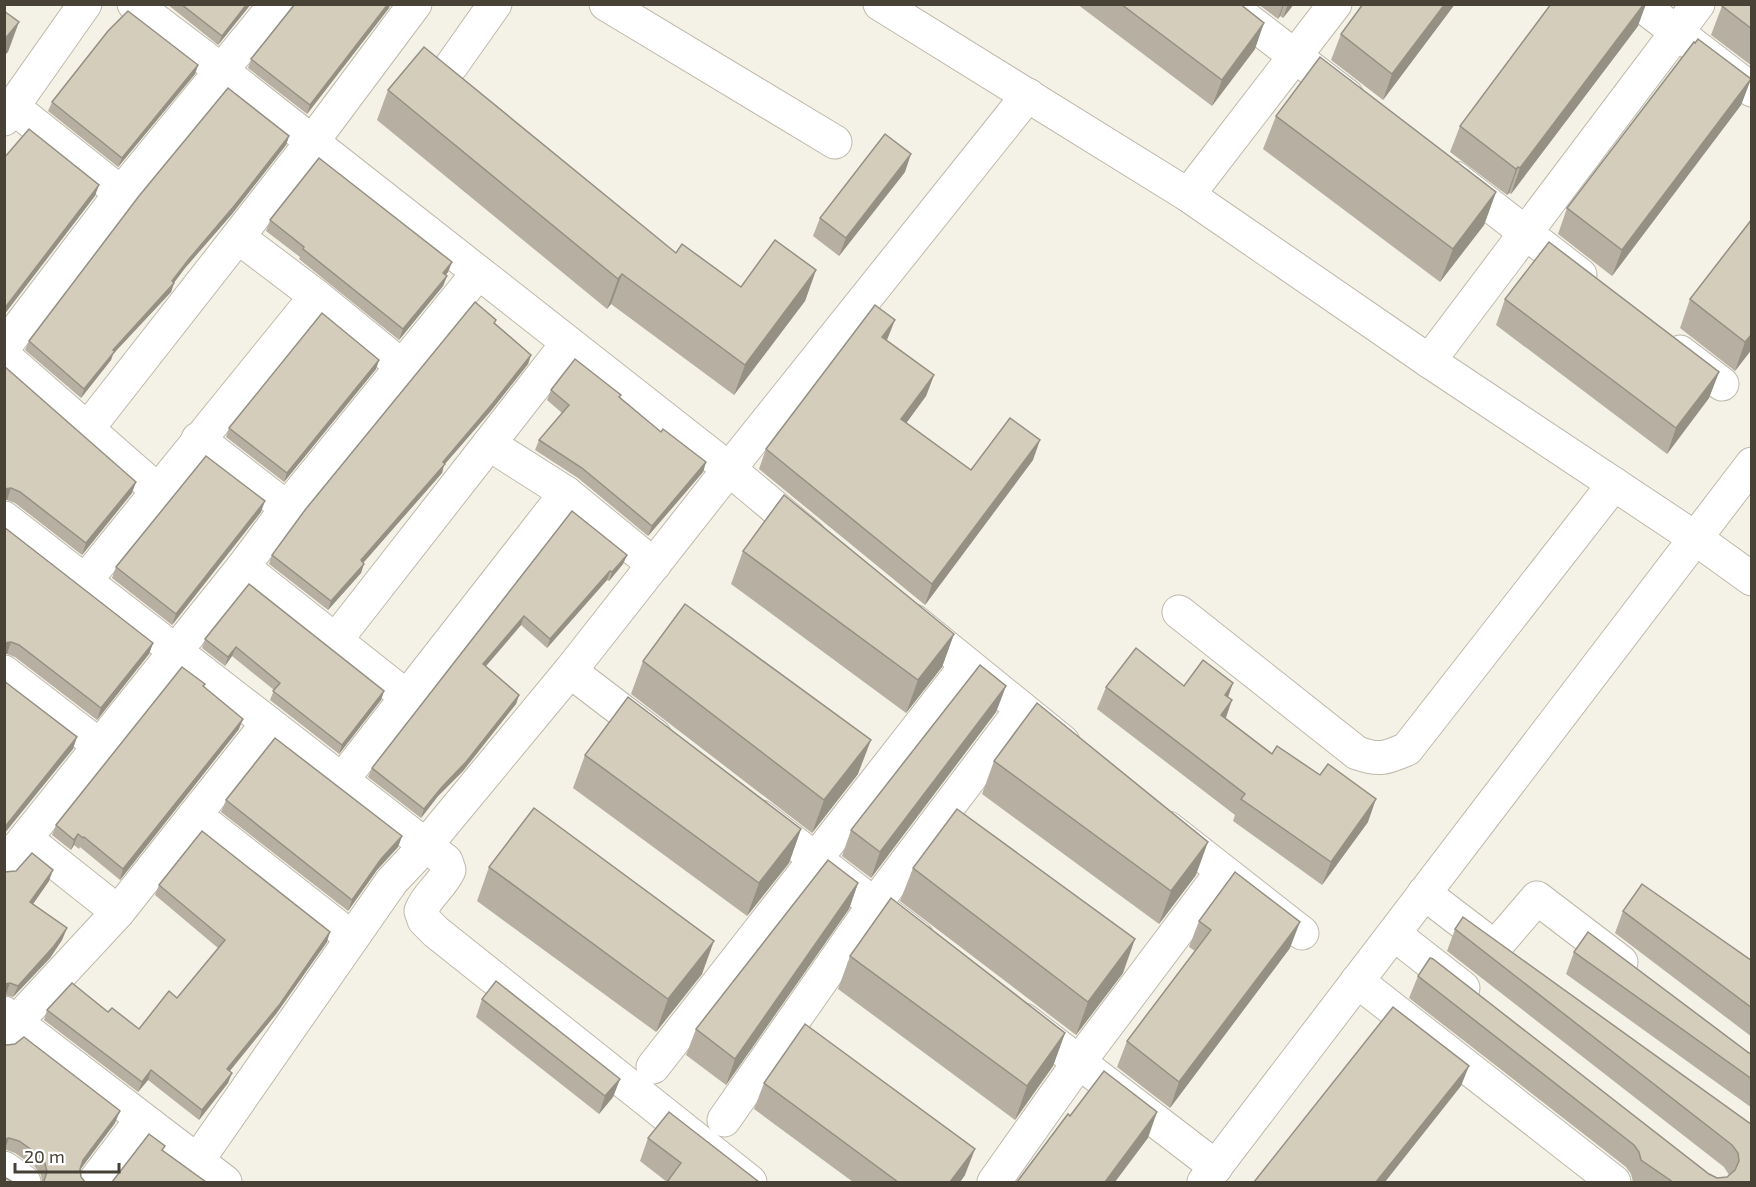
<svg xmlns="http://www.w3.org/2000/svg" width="1756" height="1187" font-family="'Exo 2',sans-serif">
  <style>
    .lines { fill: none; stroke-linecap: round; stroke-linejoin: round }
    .minor-casing { stroke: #bfb9aa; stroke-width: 35 }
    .minor { stroke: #fff; stroke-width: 33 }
    .wall { fill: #b7b0a2 }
    .shaded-wall { fill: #959084 }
    .building { fill: #d5cdbc; stroke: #959084; stroke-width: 1.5 }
  </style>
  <rect width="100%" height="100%" fill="#f4f1e7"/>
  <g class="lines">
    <g class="minor-casing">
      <g id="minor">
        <polyline points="134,4 222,71 729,469 809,536"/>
        <polyline points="606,4 835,142"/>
        <polyline points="880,4 1188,195 1429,361 1695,538 1752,579"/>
        <polyline points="1227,4 1347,96"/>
        <polyline points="1640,4 1752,90"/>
        <polyline points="452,65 495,4"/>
        <polyline points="13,107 121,193"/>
        <polyline points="4,119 85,4"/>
        <polyline points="1455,178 1580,275"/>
        <polyline points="1188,195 1335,4"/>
        <polyline points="238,237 316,296 403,367"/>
        <polyline points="4,347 121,193 276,4"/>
        <polyline points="1680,352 1722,384"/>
        <polyline points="4,356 157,490"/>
        <polyline points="1429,361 1698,4"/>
        <polyline points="88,428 312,142 415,4"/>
        <polyline points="198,439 287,508"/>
        <polyline points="489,444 566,493 654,565"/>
        <path d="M4,518L446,861L449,870C442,886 427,895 421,911L424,920L436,932L750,1182"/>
        <polyline points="243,567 407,697"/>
        <polyline points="85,581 316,296"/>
        <path d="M1179,612L1357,753C1380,761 1386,758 1407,749L1614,484"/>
        <polyline points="914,621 1063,742"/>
        <polyline points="335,641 567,344"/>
        <polyline points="570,671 655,736"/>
        <polyline points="4,672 100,746"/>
        <polyline points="342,780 566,493"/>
        <polyline points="195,815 352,938"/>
        <polyline points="761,817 917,937"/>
        <polyline points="1168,828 1302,933"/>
        <polyline points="26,839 118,912"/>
        <polyline points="4,865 243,567 287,508 478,273"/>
        <polyline points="1424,893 1496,948"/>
        <polyline points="1394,934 1463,988"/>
        <polyline points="1495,947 1537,898 1621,962"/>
        <polyline points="1357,981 1614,1182"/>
        <polyline points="4,1013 225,1182"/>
        <polyline points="1024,1020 1216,1167"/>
        <polyline points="4,1038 16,1022 118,912 268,723"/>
        <polyline points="653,1067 967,665"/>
        <polyline points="724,1120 874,905 1022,709"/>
        <polyline points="197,1161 392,881 426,845 570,671 729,469 1028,95"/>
        <polyline points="4,1168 24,1182"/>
        <polyline points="94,1182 142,1119"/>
        <polyline points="994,1182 1079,1062 1222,872"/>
        <polyline points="1204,1182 1752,464"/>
      </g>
    </g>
    <use href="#minor" class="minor"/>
  </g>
  <g class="wall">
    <polygon points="167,4 251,4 218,45"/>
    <polygon points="294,4 390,4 389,8 307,114 248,68 251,59"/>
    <polygon points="1077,4 1240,4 1255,49 1212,106"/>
    <polygon points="1258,4 1294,4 1283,18 1280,16 1278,19"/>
    <polygon points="1363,4 1455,4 1383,100 1331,60 1341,34"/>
    <polygon points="1752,4 1752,66 1711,35 1722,6"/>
    <polygon points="1638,26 1511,194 1509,193 1507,195 1450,152 1460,126"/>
    <polygon points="198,65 195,74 118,167 48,111 52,102"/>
    <polygon points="1751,79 1741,105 1612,276 1558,234 1567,208"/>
    <polygon points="388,90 676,253 741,287 816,270 805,301 734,395 611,304 607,309 377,120"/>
    <polygon points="1276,116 1496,192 1484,225 1440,282 1263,149"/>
    <polygon points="289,136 286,145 232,214 185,268 174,283 171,292 113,354 111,360 81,398 25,350 29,341"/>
    <polygon points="905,172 839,256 813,236 820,218"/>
    <polygon points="1752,219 1752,349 1735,371 1680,328 1690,299"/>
    <polygon points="270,220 452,262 448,272 446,275 447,276 443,286 399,340 299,259 300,257 266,231"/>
    <polygon points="1505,299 1719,372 1709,398 1667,454 1496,325"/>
    <polygon points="496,320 495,323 531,355 528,364 490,412 444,465 442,473 363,563 361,573 328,610 269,564 272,555"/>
    <polygon points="887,340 934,375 926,396 906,423 971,470 1033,460 925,605 759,469 766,449"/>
    <polygon points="379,360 376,369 284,482 226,437 229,428"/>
    <polygon points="4,366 132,493 82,555 15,503 7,500 4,500"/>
    <polygon points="551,390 620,397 661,432 706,462 703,472 648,536 578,478 535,450 539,440 562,413 547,400"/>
    <polygon points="572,511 627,555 623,564 609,581 607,580 547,648 521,625 486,666 519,695 516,704 463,771 438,796 421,818 368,777 372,768"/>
    <polygon points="261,512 172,625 112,578 116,567"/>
    <polygon points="4,527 153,643 149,654 97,720 15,657 7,654 4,654"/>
    <polygon points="743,551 954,634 942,667 906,713 731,584"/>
    <polygon points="205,639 384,691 381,700 339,754 270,700 274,690 232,656 225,666 202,648"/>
    <polygon points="643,661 858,774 812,833 631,694"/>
    <polygon points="205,684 204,687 239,729 120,880 80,847 79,849 74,845 71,850 52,835 56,825"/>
    <polygon points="1006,686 996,712 871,878 842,856 851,830"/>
    <polygon points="1184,686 1228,697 1232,700 1226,718 1272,754 1368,822 1322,885 1233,821 1235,815 1097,709 1106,687"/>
    <polygon points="585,755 801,829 789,863 747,916 573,788"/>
    <polygon points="994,761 1196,875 1159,924 982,794"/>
    <polygon points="226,800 402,836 398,847 377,870 348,911 221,812"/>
    <polygon points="489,867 702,974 656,1032 477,901"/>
    <polygon points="913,868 1123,973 1076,1035 900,901"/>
    <polygon points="4,872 49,881 33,904 67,928 62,940 50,958 13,997 4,995"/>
    <polygon points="858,883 849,909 726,1085 686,1055 696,1029"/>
    <polygon points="159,885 327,942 276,1014 230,1071 228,1083 199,1120 148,1080 138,1092 44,1020 47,1010 139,1029 177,998 218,948 155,895"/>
    <polygon points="1623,911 1752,961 1752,1037 1615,933"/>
    <polygon points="1199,921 1290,948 1170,1108 1117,1067 1127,1041 1195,951 1189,947"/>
    <polygon points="1455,929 1749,1124 1752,1182 1633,1182 1631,1174 1626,1167 1409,998 1418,976 1709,1174 1717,1178 1727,1177 1729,1175 1724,1167 1447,951"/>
    <polygon points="1574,952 1752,1054 1752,1108 1566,974"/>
    <polygon points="850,956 1065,1033 1053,1066 1015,1120 838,989"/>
    <polygon points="482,999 620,1079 613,1097 599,1114 476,1017"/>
    <polygon points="4,1044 115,1123 80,1170 81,1177 42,1182 41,1175 35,1167 15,1153 4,1149"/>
    <polygon points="764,1083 965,1175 960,1182 853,1182 754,1109"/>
    <polygon points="648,1138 759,1182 667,1182 640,1161"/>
  </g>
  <g class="shaded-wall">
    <polygon points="247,4 251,4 218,45 222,36"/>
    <polygon points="388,4 390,4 389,8 307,114 310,105"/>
    <polygon points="1283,4 1284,4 1280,16 1278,19"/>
    <polygon points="1288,4 1294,4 1283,18"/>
    <polygon points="1445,4 1455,4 1383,100 1392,74"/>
    <polygon points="1644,4 1646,4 1638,26 1511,194 1520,168"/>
    <polygon points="19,22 8,52 4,56 4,40"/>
    <polygon points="1264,23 1255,49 1212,106 1222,80"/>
    <polygon points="198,65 195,74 118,167 122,158"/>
    <polygon points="1751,79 1741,105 1612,276 1622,250"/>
    <polygon points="289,136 286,145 232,214 185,268 172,285 174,283 171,292 113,354 111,360 81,398 84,389 113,350 172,281"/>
    <polygon points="911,154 905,172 839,256 846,238"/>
    <polygon points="1518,167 1509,193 1507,195 1516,169"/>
    <polygon points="99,185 95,196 4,315 4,309"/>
    <polygon points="1496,192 1484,225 1440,282 1453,249"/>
    <polygon points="452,262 448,272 439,283 443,273"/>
    <polygon points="816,270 805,301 734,395 745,365"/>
    <polygon points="622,274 611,304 607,309 618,279"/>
    <polygon points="447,276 443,286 399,340 403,329"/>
    <polygon points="895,320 887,340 882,337"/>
    <polygon points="1752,334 1752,349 1735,371 1745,342"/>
    <polygon points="531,355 528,364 490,412 444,465 442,473 357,570 361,560"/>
    <polygon points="379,360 376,369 284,482 287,473"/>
    <polygon points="1719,372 1709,398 1667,454 1676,428"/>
    <polygon points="934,375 926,396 894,440 901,419"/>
    <polygon points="1040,440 1033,460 925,605 932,584"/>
    <polygon points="706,462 703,472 648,536 652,526"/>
    <polygon points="136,482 132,493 82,555 86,543"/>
    <polygon points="11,488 7,500 4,500 4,489"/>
    <polygon points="265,501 261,512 172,625 176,614"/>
    <polygon points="627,555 623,564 609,581 612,572"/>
    <polygon points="364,564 361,573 328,610 331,601"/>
    <polygon points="610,571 607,580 547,648 550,639"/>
    <polygon points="524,616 521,625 480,673 483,664"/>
    <polygon points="954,634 942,667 906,713 918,680"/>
    <polygon points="11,642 7,654 4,654 4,643"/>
    <polygon points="153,643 149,654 97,720 101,708"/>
    <polygon points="236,647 232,656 225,666 228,657"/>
    <polygon points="1233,683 1225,706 1225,695"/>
    <polygon points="1006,686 996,712 871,878 880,852"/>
    <polygon points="384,691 381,700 339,754 342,745"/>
    <polygon points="519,695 516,704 463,771 438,796 421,818 424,809"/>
    <polygon points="1232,700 1224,722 1221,715"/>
    <polygon points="243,719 239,729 120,880 123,869"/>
    <polygon points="77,737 73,749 4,834 4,828"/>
    <polygon points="871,740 858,774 812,833 824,800"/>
    <polygon points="1376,799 1368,822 1322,885 1331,862"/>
    <polygon points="801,829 789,863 747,916 759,883"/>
    <polygon points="78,834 74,845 71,850 74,840"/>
    <polygon points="402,836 398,847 377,870 348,911 352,900 381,859"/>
    <polygon points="1208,842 1196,875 1159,924 1171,891"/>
    <polygon points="53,870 49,881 26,914 30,902"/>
    <polygon points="858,883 849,909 726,1085 735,1059"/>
    <polygon points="1300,922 1290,948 1170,1108 1179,1082"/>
    <polygon points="67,928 62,940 50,958 13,997 18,986"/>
    <polygon points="330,932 327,942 276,1014 223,1079 227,1069"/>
    <polygon points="1135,939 1123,973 1076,1035 1088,1002"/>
    <polygon points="714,941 702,974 656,1032 668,999"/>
    <polygon points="10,983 6,994 4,995 4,984"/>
    <polygon points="1065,1033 1053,1066 1015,1120 1027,1086"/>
    <polygon points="1469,1066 1461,1086 1385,1182 1376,1182"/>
    <polygon points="151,1070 148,1080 138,1092 142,1082"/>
    <polygon points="232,1073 228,1083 199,1120 202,1110"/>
    <polygon points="620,1079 613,1097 599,1114 605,1096"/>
    <polygon points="120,1111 115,1123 79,1171 83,1160"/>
    <polygon points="1157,1112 1148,1138 1115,1182 1105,1182"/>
    <polygon points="9,1138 5,1149 4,1149 4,1139"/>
    <polygon points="975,1149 965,1175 960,1182 950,1182"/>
  </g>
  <g class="building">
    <polygon points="181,4 247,4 222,36"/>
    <polygon points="295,4 388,4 310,105 251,59"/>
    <polygon points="1121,4 1240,4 1264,23 1222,80"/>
    <polygon points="1363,4 1445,4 1392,74 1341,34"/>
    <polygon points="1551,4 1644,4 1520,168 1518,167 1516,169 1460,126"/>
    <polygon points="1723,4 1752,4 1752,29 1722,6"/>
    <polygon points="4,11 19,22 4,40"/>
    <polygon points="128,11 198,65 122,158 52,102 108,31"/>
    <polygon points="1698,39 1751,79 1622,250 1567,208 1694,42 1695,43"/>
    <polygon points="424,47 676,253 682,244 741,287 775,240 816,270 745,365 622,274 618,279 388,90"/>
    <polygon points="1320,57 1496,192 1453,249 1276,116"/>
    <polygon points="228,88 289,136 235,205 189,259 172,281 174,283 113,350 115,351 84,389 29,341 139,196"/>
    <polygon points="29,129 99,185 4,309 4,158"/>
    <polygon points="885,134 911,154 846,238 820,218"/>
    <polygon points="319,158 452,262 443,273 447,276 403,329 303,249 304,247 270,220"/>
    <polygon points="1752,219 1752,334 1745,342 1690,299"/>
    <polygon points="1549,242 1719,372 1676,428 1505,299"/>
    <polygon points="475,302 496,320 494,323 531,355 493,403 443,462 445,464 361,560 364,564 331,601 272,555 305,510"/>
    <polygon points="875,305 895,320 882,337 934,375 901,419 971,470 1010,418 1040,440 932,584 766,449"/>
    <polygon points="322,313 379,360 287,473 229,428"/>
    <polygon points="575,359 621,395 619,397 661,432 663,429 706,462 652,526 582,468 539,440 569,405 551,390"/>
    <polygon points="4,366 136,482 86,543 20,492 11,488 4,489"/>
    <polygon points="206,456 265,501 176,614 116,567"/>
    <polygon points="784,495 954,634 918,680 743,551"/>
    <polygon points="572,511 627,555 612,572 610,571 550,639 524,616 483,664 519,695 466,762 442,787 424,809 372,768"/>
    <polygon points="4,527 153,643 101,708 19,645 11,642 4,643"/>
    <polygon points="249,584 384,691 342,745 273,691 280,683 236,647 228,657 205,639"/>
    <polygon points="685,604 871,740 824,800 643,661"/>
    <polygon points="1136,648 1184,686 1203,660 1233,683 1225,695 1232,700 1221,715 1272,754 1277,746 1320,775 1328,764 1376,799 1331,862 1241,799 1245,794 1106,687"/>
    <polygon points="980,665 1006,686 880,852 851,830"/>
    <polygon points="182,667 205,684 203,686 243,719 123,869 84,837 83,838 78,834 74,840 56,825"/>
    <polygon points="4,681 77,737 4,828"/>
    <polygon points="628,697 801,829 759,883 585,755"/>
    <polygon points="1037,703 1208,842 1171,891 994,761"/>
    <polygon points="275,738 402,836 381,859 352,900 226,800"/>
    <polygon points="534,808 714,941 668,999 489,867"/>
    <polygon points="957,809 1135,939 1088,1002 913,868"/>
    <polygon points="202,831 330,932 280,1004 227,1069 232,1073 202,1110 151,1070 142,1082 47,1010 72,983 108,1012 112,1008 139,1029 169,991 177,998 225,940 159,885"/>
    <polygon points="32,853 53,870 30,902 67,928 54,946 18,986 10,983 4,984 4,872 16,871"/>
    <polygon points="828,860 858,883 735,1059 696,1029"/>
    <polygon points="1235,872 1300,922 1179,1082 1127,1041 1211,930 1199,921"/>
    <polygon points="1642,884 1752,961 1752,1008 1623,911"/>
    <polygon points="891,898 1065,1033 1027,1086 850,956"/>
    <polygon points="1463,917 1752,1125 1752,1182 1673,1182 1641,1160 1639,1152 1634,1145 1418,976 1430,958 1433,959 1709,1174 1717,1178 1727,1177 1735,1170 1739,1161 1738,1153 1732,1145 1455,929"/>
    <polygon points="1588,932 1749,1053 1752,1054 1752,1079 1574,952"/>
    <polygon points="496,981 620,1079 605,1096 482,999"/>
    <polygon points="1393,1007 1469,1066 1376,1182 1254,1182"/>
    <polygon points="805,1024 975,1149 950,1182 898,1182 764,1083"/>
    <polygon points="24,1037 119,1110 120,1111 83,1160 80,1169 81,1177 85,1182 42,1182 44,1181 47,1172 45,1163 39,1155 19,1141 9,1138 4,1139 4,1044 7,1045 15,1044"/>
    <polygon points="1104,1071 1157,1112 1105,1182 1017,1182 1068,1114 1070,1116"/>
    <polygon points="669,1112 759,1182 667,1182 681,1163 648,1138"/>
    <polygon points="149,1134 165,1146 162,1150 206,1182 112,1182"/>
    <polygon points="4,1177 13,1182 4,1182"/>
  </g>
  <rect width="1756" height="1187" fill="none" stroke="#474136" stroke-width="12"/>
  <path d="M15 1163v9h104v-9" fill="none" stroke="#474136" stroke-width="3"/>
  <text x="24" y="1163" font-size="18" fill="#474136" stroke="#ffffff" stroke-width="4.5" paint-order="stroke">20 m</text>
</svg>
